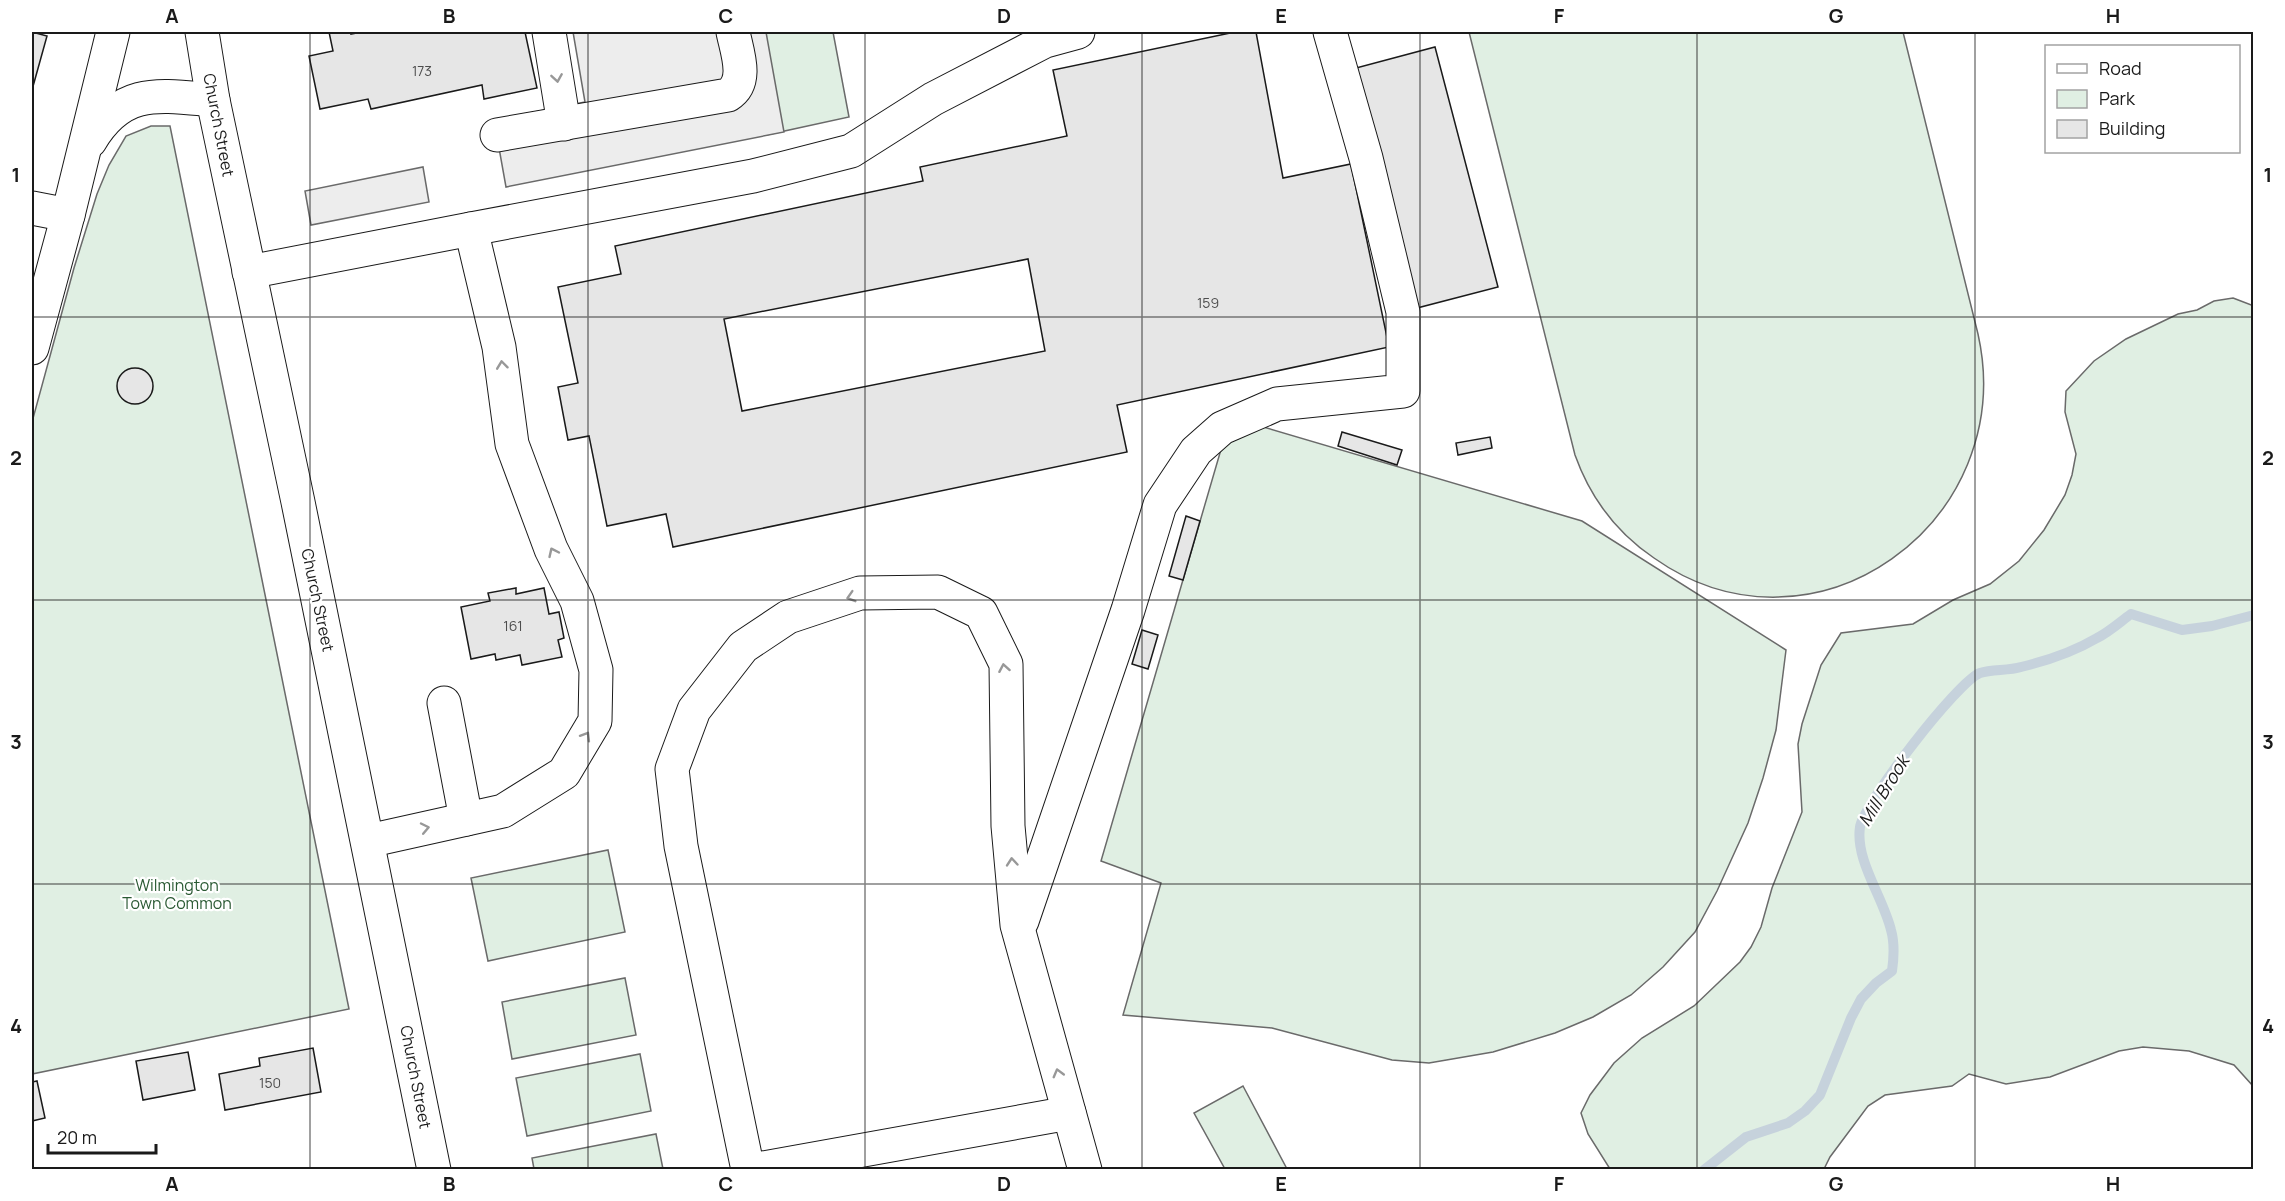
<svg xmlns="http://www.w3.org/2000/svg" width="2285" height="1201" font-family="Manrope,sans-serif">
  <style>
    .green { fill: #e0efe3; stroke: #6a6a6a; stroke-width: 1.5 }
    .parking { fill: #ededed; stroke: #6a6a6a; stroke-width: 1.5 }
    .lines { fill: none; stroke-linecap: round; stroke-linejoin: round }
    .stream { stroke: #c6d2dc; stroke-width: 10 }
    .building { fill: #e6e6e6; stroke: #1a1a1a; stroke-width: 1.5; fill-rule: evenodd }
    .minor-casing { stroke: #1a1a1a; stroke-width: 35 }
    .major-casing { stroke: #1a1a1a; stroke-width: 35 }
    .minor { stroke: #fff; stroke-width: 33 }
    .major { stroke: #fff; stroke-width: 33 }
    .oneway { stroke: #989898 }
    .grid { fill: none; stroke: #1a1a1a; stroke-width: 1.5; stroke-opacity: 0.55 }
    .labels { text-anchor: middle; stroke-width: 4.5; stroke-linejoin: round; paint-order: stroke }
    .number-label { font-size: 14px; fill: #4d4d4d }
    .street-label { font-size: 16px; fill: #1a1a1a; stroke: #fff }
    .park-label { font-size: 16px; fill: #2b5a34; stroke: #fff }
    .water-label { font-size: 18px; font-style: italic; fill: #1a1a1a; stroke: #fff }
    .neatline { fill: none; stroke: #1a1a1a; stroke-width: 2 }
    .grid-label { font-size: 20px; text-anchor: middle; font-weight: bold; fill: #1a1a1a }
  </style>
  <rect width="100%" height="100%" fill="#fff"/>
  <g class="green">
    <polygon points="749,32 833,32 849,117 766,135"/>
    <path d="M1469,32H1903L1978,334C2020,522 1814,671 1654,558C1617,533 1590,497 1575,455Z"/>
    <polygon points="151,126 170,126 349,1009 32,1074 32,422 74,268 97,194 109,165 126,136"/>
    <polygon points="2233,298 2254,306 2253,1086 2234,1065 2189,1051 2143,1047 2119,1051 2050,1077 2006,1084 1969,1074 1952,1086 1885,1095 1868,1106 1830,1157 1824,1169 1610,1169 1588,1134 1581,1113 1590,1095 1614,1063 1642,1038 1694,1006 1740,962 1751,947 1761,927 1772,888 1802,812 1798,744 1802,724 1821,665 1841,633 1913,624 1953,600 1990,584 2019,561 2044,530 2065,495 2072,475 2076,454 2065,412 2066,391 2094,361 2126,339 2178,314 2197,310 2214,301"/>
    <polygon points="1260,426 1582,521 1786,650 1776,730 1763,778 1748,823 1717,891 1695,932 1663,967 1631,995 1593,1017 1555,1033 1493,1052 1429,1063 1392,1060 1272,1028 1123,1015 1161,883 1101,861 1222,446"/>
    <polygon points="608,850 625,932 488,961 471,878"/>
    <polygon points="625,978 636,1035 512,1059 502,1002"/>
    <polygon points="640,1054 651,1111 527,1136 516,1078"/>
    <polygon points="1243,1086 1287,1169 1225,1169 1194,1113"/>
    <polygon points="656,1134 663,1169 534,1169 532,1158"/>
  </g>
  <g class="parking">
    <polygon points="573,32 766,32 784,132 506,187 494,120 585,102"/>
    <polygon points="423,167 429,202 311,225 305,191"/>
  </g>
  <g class="lines">
    <path class="stream" d="M1704,1170L1746,1137L1788,1123L1805,1111L1820,1095L1851,1018L1861,999L1876,983L1892,971C1894,957 1895,944 1891,930C1883,897 1855,860 1860,827C1863,804 1958,681 1980,673C1992,669 2008,671 2021,667C2046,661 2075,651 2097,638C2109,632 2120,622 2131,614L2182,630L2212,626L2254,615"/>
  </g>
  <g class="building">
    <polygon points="32,32 47,36 32,90"/>
    <polygon points="329,32 351,32 351,34 362,32 525,32 537,88 484,99 482,85 371,109 368,99 320,109 309,56 333,51"/>
    <path d="M1235,32H1256L1283,178L1351,164L1389,347L1117,405L1127,452L673,547L666,514L607,526L589,436L568,440L558,387L578,383L558,287L621,274L615,246L923,181L920,167L1067,136L1053,70ZM1028,259L1045,351L742,411L724,319Z"/>
    <polygon points="1435,47 1498,287 1417,308 1356,68"/>
    <circle cx="135" cy="386" r="18"/>
    <polygon points="1342,432 1402,450 1397,465 1338,446"/>
    <polygon points="1490,437 1492,448 1458,455 1456,443"/>
    <polygon points="1186,516 1200,521 1183,580 1169,576"/>
    <polygon points="516,588 516,594 544,588 549,614 559,612 564,638 558,640 562,657 522,665 520,655 496,660 495,654 471,659 461,607 490,601 488,593"/>
    <polygon points="1142,630 1158,635 1148,669 1132,664"/>
    <polygon points="313,1048 321,1092 225,1110 219,1074 260,1066 259,1058"/>
    <polygon points="188,1052 195,1090 143,1100 136,1061"/>
    <polygon points="37,1081 45,1118 32,1121 32,1082"/>
  </g>
  <g class="lines">
    <g class="minor-casing">
      <g id="minor">
        <polyline points="549,32 564,124"/>
        <path d="M497,135L728,95C749,82 737,52 733,32"/>
        <path d="M90,141C122,87 159,95 213,100"/>
        <polyline points="32,208 68,215"/>
        <polyline points="471,229 753,176 851,151 933,99 1045,41 1078,32"/>
        <polyline points="249,272 471,229 499,347 512,444 551,549 577,601 596,670 595,721 564,773 503,811 368,841"/>
        <polyline points="32,348 68,215 113,32"/>
        <polyline points="444,703 466,819"/>
        <polyline points="1022,921 1128,610 1160,505 1196,451 1222,428 1277,404 1403,391 1403,312 1366,158 1330,32"/>
        <polyline points="748,1170 681,846 672,769 694,710 743,647 788,617 860,593 938,592 981,613 1006,664 1008,826 1017,925 1085,1170"/>
        <polyline points="752,1170 1069,1113"/>
      </g>
    </g>
    <g class="major-casing">
      <polyline id="major" points="202,32 213,100 298,502 434,1170"/>
    </g>
    <use href="#minor" class="minor"/>
    <use href="#major" class="major"/>
  </g>
  <defs><path id="oneway-chevron" d="M-2-3.5L2.5 0L-2 3.5" fill="none" stroke-width="1.6" stroke-linecap="round" stroke-linejoin="round" transform="scale(1.5)"/></defs>
  <g class="oneway">
    <use href="#oneway-chevron" transform="translate(557 78) rotate(81)"/>
    <use href="#oneway-chevron" transform="translate(502 365) rotate(-97)"/>
    <use href="#oneway-chevron" transform="translate(553 552) rotate(-115)"/>
    <use href="#oneway-chevron" transform="translate(851 597) rotate(163)"/>
    <use href="#oneway-chevron" transform="translate(1004 668) rotate(-100)"/>
    <use href="#oneway-chevron" transform="translate(586 736) rotate(-59)"/>
    <use href="#oneway-chevron" transform="translate(425 828) rotate(-12)"/>
    <use href="#oneway-chevron" transform="translate(1012 862) rotate(-95)"/>
    <use href="#oneway-chevron" transform="translate(1058 1073) rotate(-105)"/>
  </g>
  <path class="grid" d="M310,32V1170M588,32V1170M865,32V1170M1142,32V1170M1420,32V1170M1697,32V1170M1975,32V1170M32,317H2254M32,600H2254M32,884H2254"/>
  <g class="labels">
    <g class="number-label">
      <text x="422" y="76">173</text>
      <text x="1208" y="308">159</text>
      <text x="513" y="631">161</text>
      <text x="270" y="1088">150</text>
    </g>
    <g class="street-label">
      <text transform="translate(219 125) rotate(79)" y="6">Church Street</text>
      <text transform="translate(318 600) rotate(78)" y="6">Church Street</text>
      <text transform="translate(416 1077) rotate(79)" y="6">Church Street</text>
    </g>
    <g class="park-label">
      <text x="177" y="891">Wilmington<tspan x="177" dy="18">Town Common</tspan></text>
    </g>
    <g class="water-label">
      <text transform="translate(1884 791) rotate(-58)" y="6">Mill Brook</text>
    </g>
  </g>
  <rect width="2285" height="1201" fill="none" stroke="#ffffff" stroke-width="66"/>
  <rect x="2045" y="45" width="195" height="108" fill="#ffffff" stroke="#a3a3a3" stroke-width="1.5"/>
  <rect x="2057" y="64" width="30" height="9" fill="#ffffff" stroke="#a3a3a3" stroke-width="1.5"/>
  <text x="2099" y="75" font-size="18" fill="#1a1a1a">Road</text>
  <rect x="2057" y="90" width="30" height="18" fill="#e0efe3" stroke="#a3a3a3" stroke-width="1.5"/>
  <text x="2099" y="105" font-size="18" fill="#1a1a1a">Park</text>
  <rect x="2057" y="120" width="30" height="18" fill="#e6e6e6" stroke="#a3a3a3" stroke-width="1.5"/>
  <text x="2099" y="135" font-size="18" fill="#1a1a1a">Building</text>
  <path d="M48 1144v9h108v-9" fill="none" stroke="#1a1a1a" stroke-width="3"/>
  <text x="57" y="1144" font-size="18" fill="#1a1a1a" stroke="#ffffff" stroke-width="4.5" paint-order="stroke">20 m</text>
  <rect x="33" y="33" width="2219" height="1135" class="neatline"/>
  <g class="grid-label">
    <text x="172" y="23">A</text>
    <text x="449" y="23">B</text>
    <text x="726" y="23">C</text>
    <text x="1004" y="23">D</text>
    <text x="1281" y="23">E</text>
    <text x="1559" y="23">F</text>
    <text x="1836" y="23">G</text>
    <text x="2113" y="23">H</text>
    <text x="16" y="182">1</text>
    <text x="2268" y="182">1</text>
    <text x="16" y="465">2</text>
    <text x="2268" y="465">2</text>
    <text x="16" y="749">3</text>
    <text x="2268" y="749">3</text>
    <text x="16" y="1033">4</text>
    <text x="2268" y="1033">4</text>
    <text x="172" y="1191">A</text>
    <text x="449" y="1191">B</text>
    <text x="726" y="1191">C</text>
    <text x="1004" y="1191">D</text>
    <text x="1281" y="1191">E</text>
    <text x="1559" y="1191">F</text>
    <text x="1836" y="1191">G</text>
    <text x="2113" y="1191">H</text>
  </g>
</svg>
